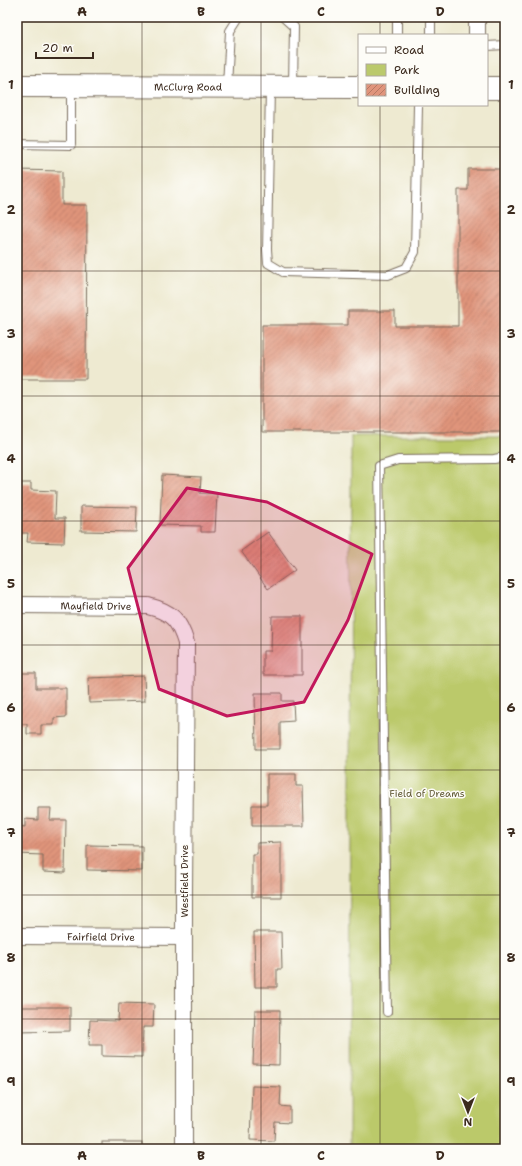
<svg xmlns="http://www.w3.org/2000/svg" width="522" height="1166" font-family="'Shantell Sans',sans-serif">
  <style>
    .green { fill: #bbc96b; stroke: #7b7a44 }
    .building { fill: url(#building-hatch) }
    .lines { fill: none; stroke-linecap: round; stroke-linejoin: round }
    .lane-casing { stroke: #7a6d5d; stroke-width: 10 }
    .street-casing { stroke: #7a6d5d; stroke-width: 18 }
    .secondary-casing { stroke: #7a6d5d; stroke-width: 24 }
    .lane { stroke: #fff; stroke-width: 8 }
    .street { stroke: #fff; stroke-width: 16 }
    .secondary { stroke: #fff; stroke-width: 22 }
    .marked { fill: #c2185b; fill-opacity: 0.2; stroke: #c2185b; stroke-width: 3; stroke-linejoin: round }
    .grid { fill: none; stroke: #3b2a1e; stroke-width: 1; stroke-opacity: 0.55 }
    .labels { text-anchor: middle; stroke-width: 3; stroke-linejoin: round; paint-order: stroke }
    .street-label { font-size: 10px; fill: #3b2a1e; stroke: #fdfcf7 }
    .park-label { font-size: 10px; fill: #615a35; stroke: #fdfcf7 }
    .neatline { fill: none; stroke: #3b2a1e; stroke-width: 1.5 }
    .grid-label { font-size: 13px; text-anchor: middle; font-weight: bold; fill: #3b2a1e }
  </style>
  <defs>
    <pattern id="building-hatch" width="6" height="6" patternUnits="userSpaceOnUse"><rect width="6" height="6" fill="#e0947b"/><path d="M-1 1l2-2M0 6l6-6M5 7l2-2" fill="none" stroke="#b77964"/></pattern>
  </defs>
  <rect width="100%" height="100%" fill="#fdfcf7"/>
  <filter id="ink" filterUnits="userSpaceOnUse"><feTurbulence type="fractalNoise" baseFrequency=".025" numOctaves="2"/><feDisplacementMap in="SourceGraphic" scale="8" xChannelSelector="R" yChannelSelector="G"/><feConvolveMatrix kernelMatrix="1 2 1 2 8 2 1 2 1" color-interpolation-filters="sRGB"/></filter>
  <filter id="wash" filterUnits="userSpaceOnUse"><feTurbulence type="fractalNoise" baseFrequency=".012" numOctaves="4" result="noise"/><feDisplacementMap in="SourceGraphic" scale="16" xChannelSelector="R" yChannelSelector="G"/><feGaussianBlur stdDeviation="0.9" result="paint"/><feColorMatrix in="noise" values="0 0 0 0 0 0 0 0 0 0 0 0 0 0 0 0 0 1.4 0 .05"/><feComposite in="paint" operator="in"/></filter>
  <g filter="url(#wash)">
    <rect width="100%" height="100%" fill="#eeead1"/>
    <polygon class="green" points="351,436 505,436 505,1149 349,1149"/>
    <g id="blocks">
      <g class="building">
        <polygon points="468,169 505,169 505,432 262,432 262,325 348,325 348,311 395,311 395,326 458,326 458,190 468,190"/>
        <polygon points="17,170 62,171 62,205 87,205 86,379 17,379"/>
        <polygon points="162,475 201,477 200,493 217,494 215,532 201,532 201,526 160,525"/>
        <polygon points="17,483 31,483 31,490 56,491 55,518 65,518 64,543 27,542 28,533 17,533"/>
        <polygon points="81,506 137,507 136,532 81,531"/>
        <polygon points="268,532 295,570 268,589 241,551"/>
        <polygon points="272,616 302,616 302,675 263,675 263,651 271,651"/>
        <polygon points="17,673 36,673 36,688 66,688 66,717 54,718 54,725 41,725 41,734 27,734 27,724 17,724"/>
        <polygon points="144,676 145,701 89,703 88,678"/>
        <polygon points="255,693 282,693 282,701 293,701 294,721 280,722 280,749 256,749"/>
        <polygon points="267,774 296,774 296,786 303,786 304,826 252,826 252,805 267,805"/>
        <polygon points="38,808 51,808 50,820 66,820 65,873 43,872 43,855 17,854 17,826 25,827 25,819 38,820"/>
        <polygon points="281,842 281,897 252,897 252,854 257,854 257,843"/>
        <polygon points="87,845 142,846 142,871 87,870"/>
        <polygon points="254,932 281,932 282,969 277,969 277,987 255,987"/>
        <polygon points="119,1003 154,1004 153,1027 143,1027 142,1057 102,1056 102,1045 89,1045 90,1020 118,1021"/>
        <polygon points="17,1007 70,1007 70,1031 17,1032"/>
        <polygon points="255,1010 280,1010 279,1065 253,1064"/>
        <polygon points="252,1086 281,1087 280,1106 290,1107 290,1123 275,1122 274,1141 250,1140"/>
        <rect x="102" y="1142" width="40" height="7"/>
      </g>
    </g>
  </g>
  <g filter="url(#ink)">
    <use href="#blocks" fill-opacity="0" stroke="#7a6d5d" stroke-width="1"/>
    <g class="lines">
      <g class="lane-casing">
        <g id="lane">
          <polyline points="283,17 294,27 293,86"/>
          <polyline points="397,17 397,35"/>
          <polyline points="431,17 431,35"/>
          <polyline points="487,46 505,45"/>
          <polyline points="227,86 230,31 239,17"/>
          <polyline points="270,88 267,249 268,263 283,272 388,275 406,268 415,252 418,105"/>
          <polyline points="17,144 71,145 71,86"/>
          <polyline points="387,1012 379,466 398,460 494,459 505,457"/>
        </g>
      </g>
      <g class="street-casing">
        <g id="street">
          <polyline points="477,17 477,35"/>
          <path id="s1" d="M17,605L148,606C172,612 179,620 186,643L184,892V1149"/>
          <path id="s2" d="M17,936L184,937"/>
        </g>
      </g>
      <g class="secondary-casing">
        <g id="secondary">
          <path id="s3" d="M17,86L359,87"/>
          <polyline points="487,88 505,88"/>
        </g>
      </g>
      <use href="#lane" class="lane"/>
      <use href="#street" class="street"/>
      <use href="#secondary" class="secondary"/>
    </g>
  </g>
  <path class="marked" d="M187,488L267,502L372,554L348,620L304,702L227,716L159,689L128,568Z"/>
  <path class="grid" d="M142,17V1149M261,17V1149M380,17V35M380,105V1149M17,147H505M17,271H505M17,396H505M17,521H505M17,645H505M17,770H505M17,895H505M17,1019H505"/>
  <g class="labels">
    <g class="street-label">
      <text dy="4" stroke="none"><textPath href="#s3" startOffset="171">McClurg Road</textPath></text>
      <text dy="4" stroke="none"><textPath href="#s1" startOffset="79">Mayfield Drive</textPath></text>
      <text transform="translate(184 881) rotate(-90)" y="4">Westfield Drive</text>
      <text dy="4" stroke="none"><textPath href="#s2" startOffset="84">Fairfield Drive</textPath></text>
    </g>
    <g class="park-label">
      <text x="427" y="797">Field of Dreams</text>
    </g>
  </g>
  <rect width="522" height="1166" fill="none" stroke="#fdfcf7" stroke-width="44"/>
  <rect x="358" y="34" width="130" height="72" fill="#fdfcf7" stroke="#afa8a0"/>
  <rect x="366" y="47" width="20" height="6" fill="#ffffff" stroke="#afa8a0"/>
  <text x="394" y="54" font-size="12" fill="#3b2a1e">Road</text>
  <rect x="366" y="64" width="20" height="12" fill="#bbc96b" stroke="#afa8a0"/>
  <text x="394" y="74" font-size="12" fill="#3b2a1e">Park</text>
  <rect x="366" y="84" width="20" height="12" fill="url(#building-hatch)" stroke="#afa8a0"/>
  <text x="394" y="94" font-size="12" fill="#3b2a1e">Building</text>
  <g transform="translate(468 1112) rotate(180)" stroke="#fdfcf7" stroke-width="3" paint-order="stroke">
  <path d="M0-3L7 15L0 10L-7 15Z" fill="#3b2a1e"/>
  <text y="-6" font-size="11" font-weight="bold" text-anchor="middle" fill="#3b2a1e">N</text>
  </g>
  <path d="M36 52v6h57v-6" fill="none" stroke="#3b2a1e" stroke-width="2"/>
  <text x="42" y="52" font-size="12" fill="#3b2a1e" stroke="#fdfcf7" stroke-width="3" paint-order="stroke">20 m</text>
  <rect x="22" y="22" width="478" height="1122" class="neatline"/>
  <g class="grid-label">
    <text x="82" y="16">A</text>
    <text x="201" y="16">B</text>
    <text x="321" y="16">C</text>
    <text x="440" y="16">D</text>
    <text x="11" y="89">1</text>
    <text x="511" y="89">1</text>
    <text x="11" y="214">2</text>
    <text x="511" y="214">2</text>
    <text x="11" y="338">3</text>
    <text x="511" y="338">3</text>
    <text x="11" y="463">4</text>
    <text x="511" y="463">4</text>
    <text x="11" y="588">5</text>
    <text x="511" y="588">5</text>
    <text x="11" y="712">6</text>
    <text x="511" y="712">6</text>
    <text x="11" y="837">7</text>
    <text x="511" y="837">7</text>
    <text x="11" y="962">8</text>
    <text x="511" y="962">8</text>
    <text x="11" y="1086">9</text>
    <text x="511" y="1086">9</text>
    <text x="82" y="1160">A</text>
    <text x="201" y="1160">B</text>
    <text x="321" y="1160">C</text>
    <text x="440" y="1160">D</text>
  </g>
</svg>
